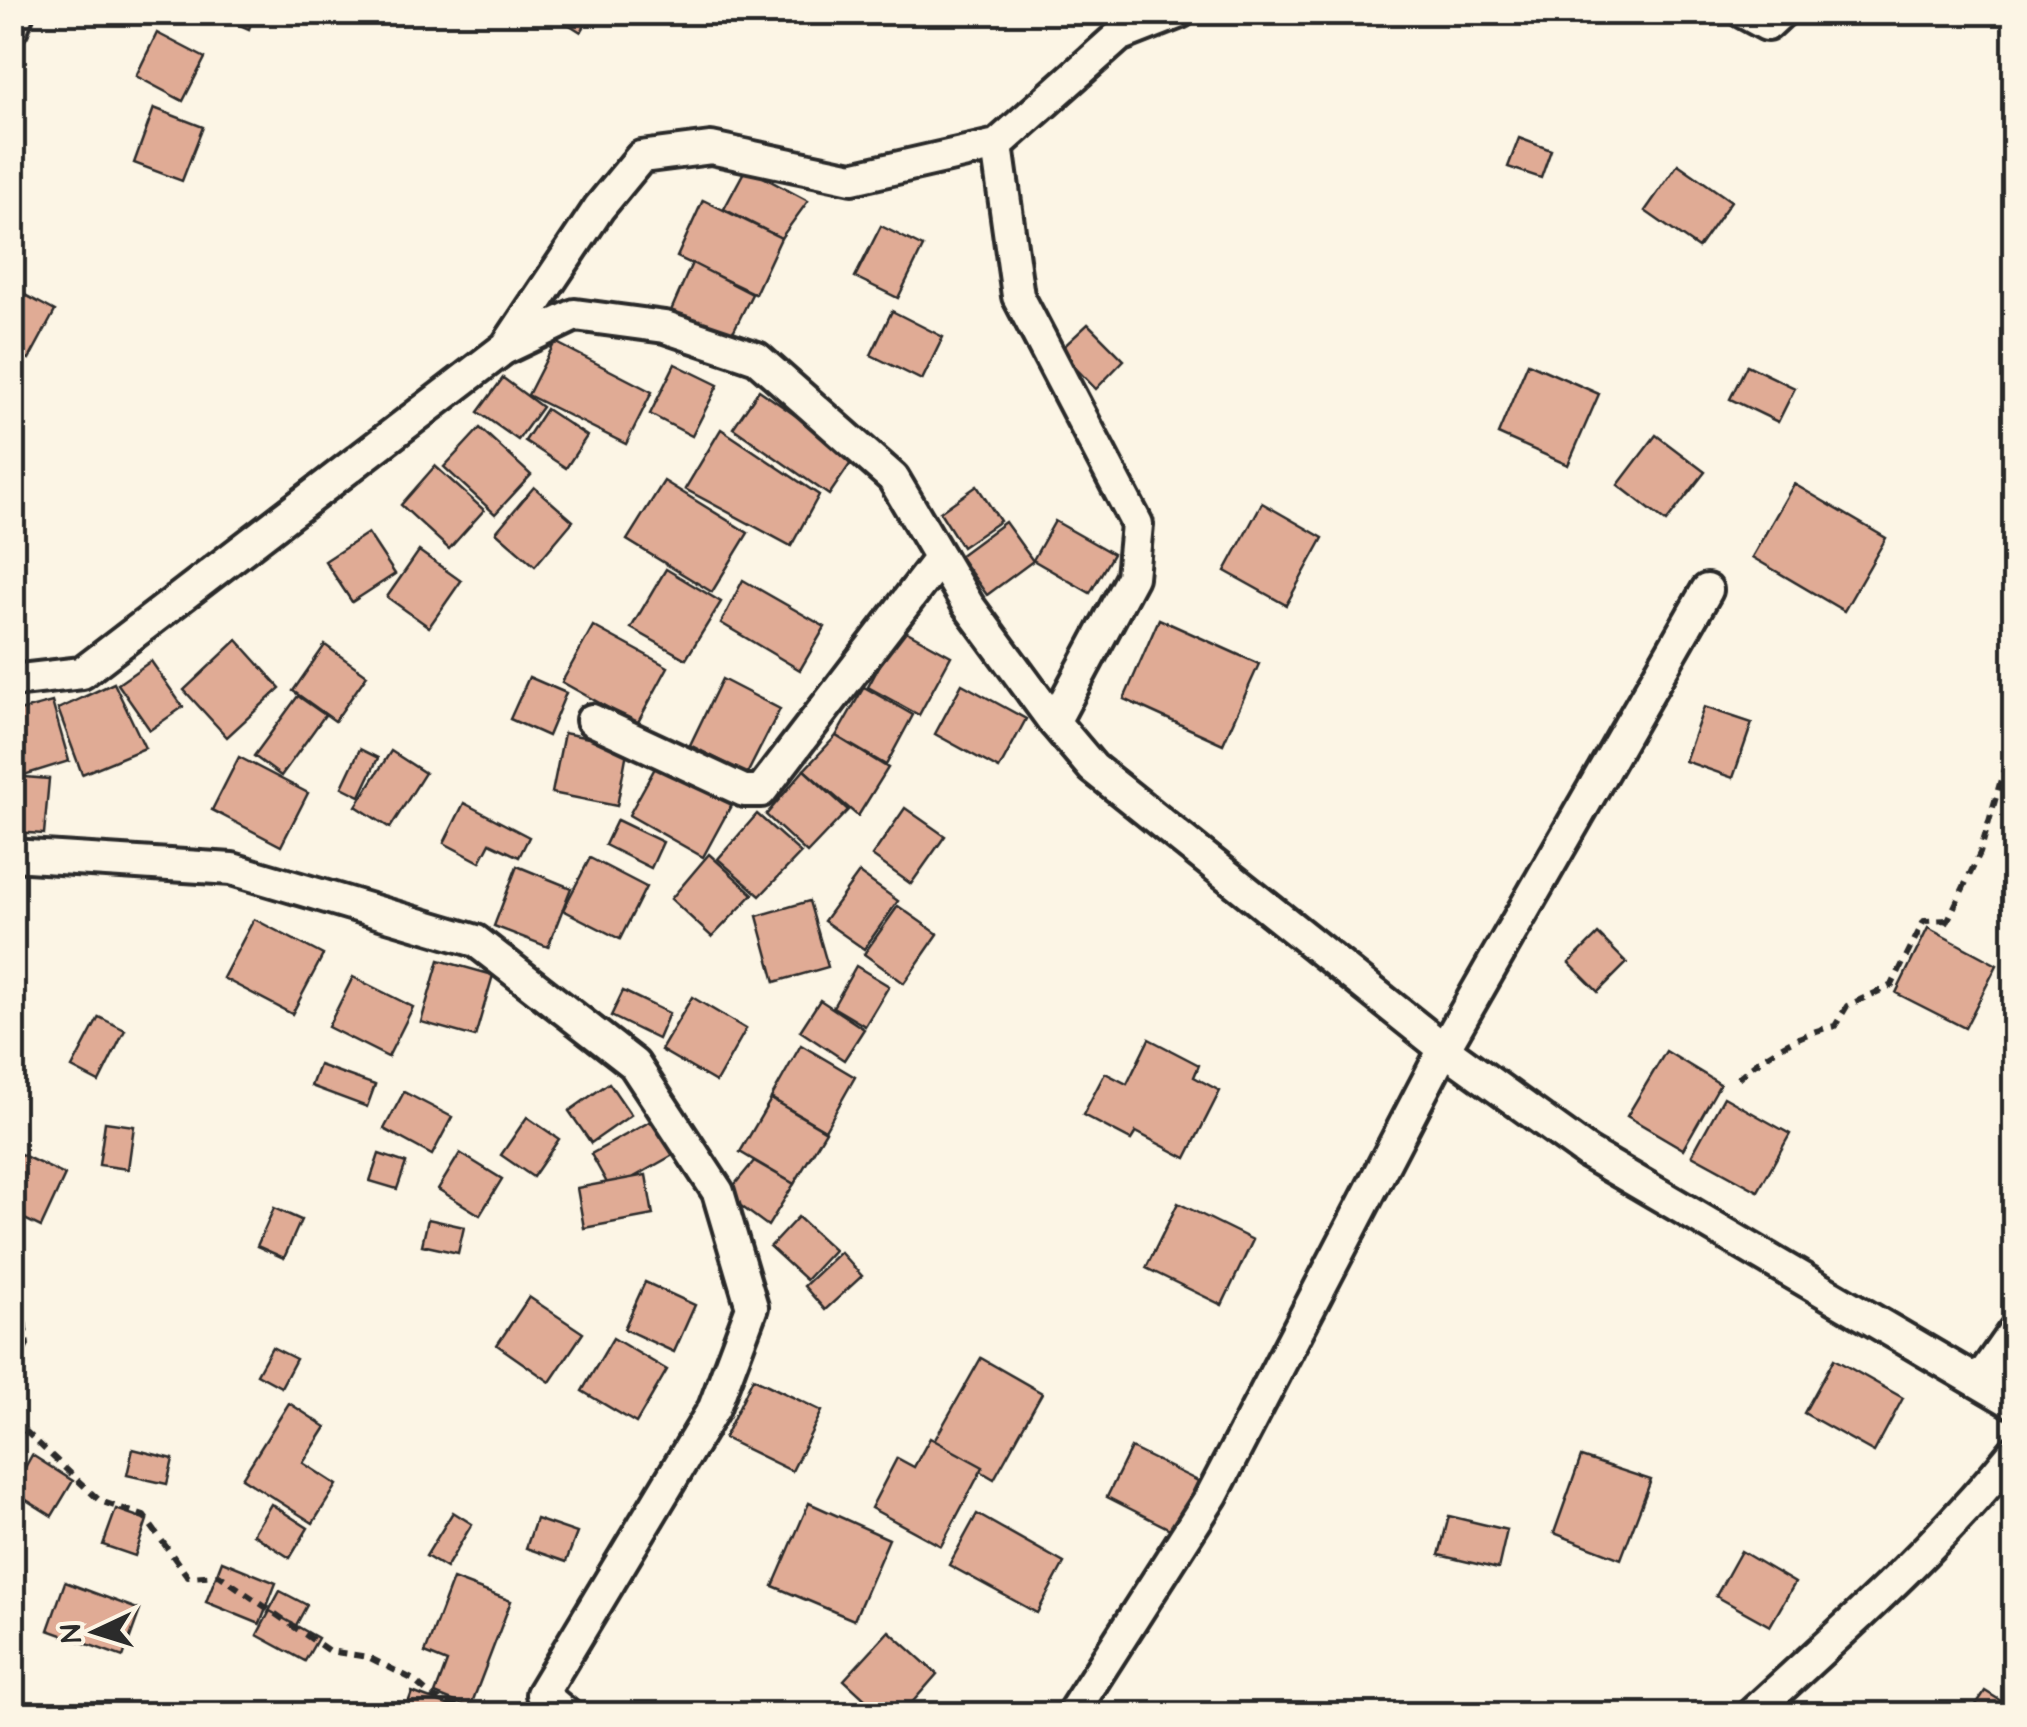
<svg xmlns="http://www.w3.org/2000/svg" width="2027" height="1727" font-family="'Architects Daughter',sans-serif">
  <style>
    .building { fill: #e0ab95; stroke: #2b2b2b; stroke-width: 2.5 }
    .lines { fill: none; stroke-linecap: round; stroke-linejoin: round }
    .minor-casing { stroke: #2b2b2b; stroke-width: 38 }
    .path { stroke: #2b2b2b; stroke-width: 6; stroke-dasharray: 10 8; stroke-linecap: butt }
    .minor { stroke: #fcf5e5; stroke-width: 30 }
  </style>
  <rect width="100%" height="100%" fill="#fcf5e5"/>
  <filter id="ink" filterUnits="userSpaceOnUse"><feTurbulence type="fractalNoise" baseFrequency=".01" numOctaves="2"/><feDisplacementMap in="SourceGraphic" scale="20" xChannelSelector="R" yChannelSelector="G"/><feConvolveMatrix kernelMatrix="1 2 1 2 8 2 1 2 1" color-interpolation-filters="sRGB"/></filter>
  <g filter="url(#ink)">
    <g class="building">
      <polygon points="210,12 255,12 249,29"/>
      <polygon points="549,12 593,12 581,32"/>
      <polygon points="157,33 205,58 183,101 136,76"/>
      <polygon points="154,108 203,127 182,181 134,163"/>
      <polygon points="1519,138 1551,150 1541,178 1508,167"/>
      <polygon points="1678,164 1731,201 1698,248 1645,211"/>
      <polygon points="746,168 808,201 781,238 724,209"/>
      <polygon points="703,200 781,238 755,294 677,257"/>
      <polygon points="881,226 923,247 898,298 855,277"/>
      <polygon points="692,263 752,294 731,336 670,313"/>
      <polygon points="12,288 55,311 29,359 12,350"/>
      <polygon points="892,311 943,337 922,380 871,355"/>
      <polygon points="1088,324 1124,360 1096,389 1059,351"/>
      <polygon points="555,342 652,392 626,444 528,395"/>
      <polygon points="1528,363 1599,394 1568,465 1498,434"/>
      <polygon points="675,364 718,385 692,436 650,414"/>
      <polygon points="1747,365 1795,388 1778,422 1730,399"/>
      <polygon points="503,378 542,407 518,440 478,412"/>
      <polygon points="759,390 855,457 829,495 733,428"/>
      <polygon points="546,409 587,436 566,468 525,441"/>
      <polygon points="480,428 531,475 495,514 444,467"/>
      <polygon points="721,429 819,495 791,546 685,489"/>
      <polygon points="1656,435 1705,472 1666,522 1618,485"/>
      <polygon points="435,466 484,510 449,549 401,505"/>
      <polygon points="664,481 748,533 712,592 627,540"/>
      <polygon points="1794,484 1886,538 1844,611 1752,557"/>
      <polygon points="977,486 1000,521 962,547 940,512"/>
      <polygon points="534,487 573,521 535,566 496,532"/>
      <polygon points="1262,503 1323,538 1286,605 1225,571"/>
      <polygon points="1055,521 1113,554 1090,593 1033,560"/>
      <polygon points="1005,522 1033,561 987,595 959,556"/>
      <polygon points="368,533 395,574 352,602 325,561"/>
      <polygon points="419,551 461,581 429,627 387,597"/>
      <polygon points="666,569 721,602 686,659 631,628"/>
      <polygon points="743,580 825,627 800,670 721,623"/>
      <polygon points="1159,619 1259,664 1223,744 1124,699"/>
      <polygon points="593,626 668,667 637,724 562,682"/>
      <polygon points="900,628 951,656 919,715 868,687"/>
      <polygon points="237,640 280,688 227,737 184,690"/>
      <polygon points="325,645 367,675 335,721 293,691"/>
      <polygon points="151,661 183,707 150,730 118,684"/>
      <polygon points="529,677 566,693 548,736 510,719"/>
      <polygon points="722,679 780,709 747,774 690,745"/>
      <polygon points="114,683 145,748 82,774 58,709"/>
      <polygon points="962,684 1026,719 999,769 935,734"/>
      <polygon points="864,687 913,715 886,765 836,736"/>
      <polygon points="298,696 325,715 281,776 254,756"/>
      <polygon points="52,702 69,761 24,775 12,736 12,713"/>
      <polygon points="1704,707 1752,723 1733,778 1685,761"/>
      <polygon points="564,733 628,746 617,806 552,793"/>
      <polygon points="836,736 888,768 858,816 804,770"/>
      <polygon points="360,749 378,758 360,796 342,787"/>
      <polygon points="391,751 425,773 390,828 356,806"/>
      <polygon points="239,757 308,793 281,846 212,810"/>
      <polygon points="660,759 734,800 703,857 629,815"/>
      <polygon points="804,770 848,810 807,853 766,815"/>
      <polygon points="12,776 49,779 44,834 12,832"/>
      <polygon points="464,803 529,837 519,857 490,843 480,862 444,843"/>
      <polygon points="905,808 945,836 911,884 872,856"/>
      <polygon points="757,814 801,853 760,896 718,859"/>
      <polygon points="617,820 663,842 651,868 605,845"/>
      <polygon points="709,854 753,894 712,937 671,899"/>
      <polygon points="590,858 646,887 620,939 563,910"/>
      <polygon points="517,866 571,888 548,947 494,926"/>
      <polygon points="859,873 898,901 864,949 824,921"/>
      <polygon points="809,901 828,967 775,982 757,916"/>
      <polygon points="898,906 938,934 904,983 864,954"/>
      <polygon points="254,919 323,955 292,1014 223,978"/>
      <polygon points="1928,928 1997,965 1965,1028 1896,993"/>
      <polygon points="1598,934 1627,963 1598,992 1569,963"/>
      <polygon points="439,960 493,975 475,1037 421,1022"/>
      <polygon points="856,966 889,986 865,1026 833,1007"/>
      <polygon points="353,977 413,1007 388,1057 328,1027"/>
      <polygon points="623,991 669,1013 658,1039 611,1016"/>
      <polygon points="692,997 746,1029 716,1082 661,1050"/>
      <polygon points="820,1000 864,1029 844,1060 800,1031"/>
      <polygon points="12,1001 24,1005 13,1037 12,1037"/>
      <polygon points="99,1017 125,1030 99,1082 72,1068"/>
      <polygon points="1149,1039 1199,1065 1194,1077 1220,1091 1186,1158 1136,1132 1131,1140 1083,1115 1105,1073 1127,1084"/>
      <polygon points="801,1045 855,1077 825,1130 771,1098"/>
      <polygon points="1666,1051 1720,1084 1683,1149 1627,1116"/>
      <polygon points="319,1065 375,1085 367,1107 311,1086"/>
      <polygon points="609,1083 631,1115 591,1143 569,1111"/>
      <polygon points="404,1092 452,1117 432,1155 384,1129"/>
      <polygon points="1724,1097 1790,1134 1758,1191 1692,1155"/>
      <polygon points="771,1099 826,1131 794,1184 740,1152"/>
      <polygon points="527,1117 559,1139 533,1177 501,1155"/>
      <polygon points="653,1120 673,1155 611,1190 591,1154"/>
      <polygon points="105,1122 134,1126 128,1169 99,1165"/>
      <polygon points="16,1152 65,1175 41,1227 12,1213 12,1160"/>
      <polygon points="460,1153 502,1179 480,1215 438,1189"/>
      <polygon points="379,1154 406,1163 397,1189 370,1181"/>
      <polygon points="754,1161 794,1184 768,1226 726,1195"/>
      <polygon points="646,1175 653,1215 584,1228 577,1188"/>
      <polygon points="1178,1203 1253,1240 1222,1305 1146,1268"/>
      <polygon points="274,1208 301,1220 284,1258 257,1246"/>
      <polygon points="798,1217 834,1250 806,1280 770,1247"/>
      <polygon points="428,1219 464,1227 458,1253 422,1245"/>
      <polygon points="840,1252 862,1276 825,1310 804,1286"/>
      <polygon points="645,1282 695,1305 674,1352 624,1329"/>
      <polygon points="529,1297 583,1333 550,1382 497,1345"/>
      <polygon points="613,1338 667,1370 636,1423 582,1391"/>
      <polygon points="272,1347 296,1359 281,1387 257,1374"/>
      <polygon points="981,1358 1042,1393 994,1479 933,1443"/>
      <polygon points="1834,1359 1903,1398 1874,1452 1804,1413"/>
      <polygon points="753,1378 822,1411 792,1471 724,1438"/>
      <polygon points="289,1403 326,1427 303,1463 337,1485 313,1523 242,1478"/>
      <polygon points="930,1438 983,1467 941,1546 871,1508 897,1458 914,1467"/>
      <polygon points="1131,1448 1198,1481 1174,1531 1107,1497"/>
      <polygon points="133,1449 173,1459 167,1484 127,1475"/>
      <polygon points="32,1455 73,1481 52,1516 12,1491"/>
      <polygon points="1581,1457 1651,1480 1621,1559 1554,1533"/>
      <polygon points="809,1503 889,1539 854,1620 773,1586"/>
      <polygon points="271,1504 308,1528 290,1558 253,1534"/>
      <polygon points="116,1509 147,1520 135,1556 103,1545"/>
      <polygon points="453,1512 472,1524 446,1568 426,1556"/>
      <polygon points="977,1514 1064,1563 1037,1613 949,1565"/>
      <polygon points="1449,1516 1507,1530 1498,1569 1439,1555"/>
      <polygon points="536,1519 577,1533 566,1562 526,1548"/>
      <polygon points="1741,1551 1795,1583 1770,1626 1716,1596"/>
      <polygon points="222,1561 276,1583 260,1624 206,1602"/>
      <polygon points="453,1579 511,1601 470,1708 435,1694 447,1662 425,1653"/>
      <polygon points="65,1582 140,1610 123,1657 48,1630"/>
      <polygon points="280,1591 307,1605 295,1627 268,1613"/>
      <polygon points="270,1611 318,1638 305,1661 257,1635"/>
      <polygon points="889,1631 937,1674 902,1714 881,1714 844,1680"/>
      <polygon points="1985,1691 2014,1709 2014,1714 1970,1714"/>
      <polygon points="412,1692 471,1714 404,1714"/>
      <polygon points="267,1704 292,1714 262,1714"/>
    </g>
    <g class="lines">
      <g class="minor-casing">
        <g id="minor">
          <polyline points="1743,12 1767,25 1781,12"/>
          <polyline points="12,28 18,12"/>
          <polyline points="997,145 1018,296 1137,524 1132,577 1054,722 1093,768 1444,1049 1588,1153 2014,1403"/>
          <polyline points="508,347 575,315 665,327 757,358 893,478 968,605 1054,722"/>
          <polyline points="12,681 82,673 506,347 599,208 641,157 711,148 852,178 997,145 1119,36 1180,12"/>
          <polyline points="592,720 744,791 761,791 940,558"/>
          <polyline points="12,855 232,869 476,941 634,1064 718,1192 752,1307 714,1408 542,1694 566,1714"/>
          <polyline points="1979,1381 2014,1331"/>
          <polyline points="1072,1714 1212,1495 1444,1049 1707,590"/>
          <path d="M1752,1714C1842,1631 1937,1548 2014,1452"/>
        </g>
      </g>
      <g class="path">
        <polyline points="1946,924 1980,853 2014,734"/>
        <path d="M1738,1078C1766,1053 1798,1034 1835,1026L1847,1006L1892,985L1924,921L1948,920"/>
        <polyline points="12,1253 17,1259 27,1345 12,1374"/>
        <polyline points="12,1398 19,1425 100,1501 144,1516 188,1577 219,1575 329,1651 368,1657 412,1679 434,1698 460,1708 493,1714"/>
      </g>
      <use href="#minor" class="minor"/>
    </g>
  </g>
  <rect width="2027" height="1727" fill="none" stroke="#fcf5e5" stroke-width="50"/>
  <rect x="25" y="25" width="1977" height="1677" fill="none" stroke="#2b2b2b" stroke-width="4" filter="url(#ink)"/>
  <g transform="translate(95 1632) rotate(266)" stroke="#fcf5e5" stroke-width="8" paint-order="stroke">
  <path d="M0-8L18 38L0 25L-18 38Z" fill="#2b2b2b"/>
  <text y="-15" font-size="28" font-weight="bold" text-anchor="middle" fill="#2b2b2b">N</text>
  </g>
</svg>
